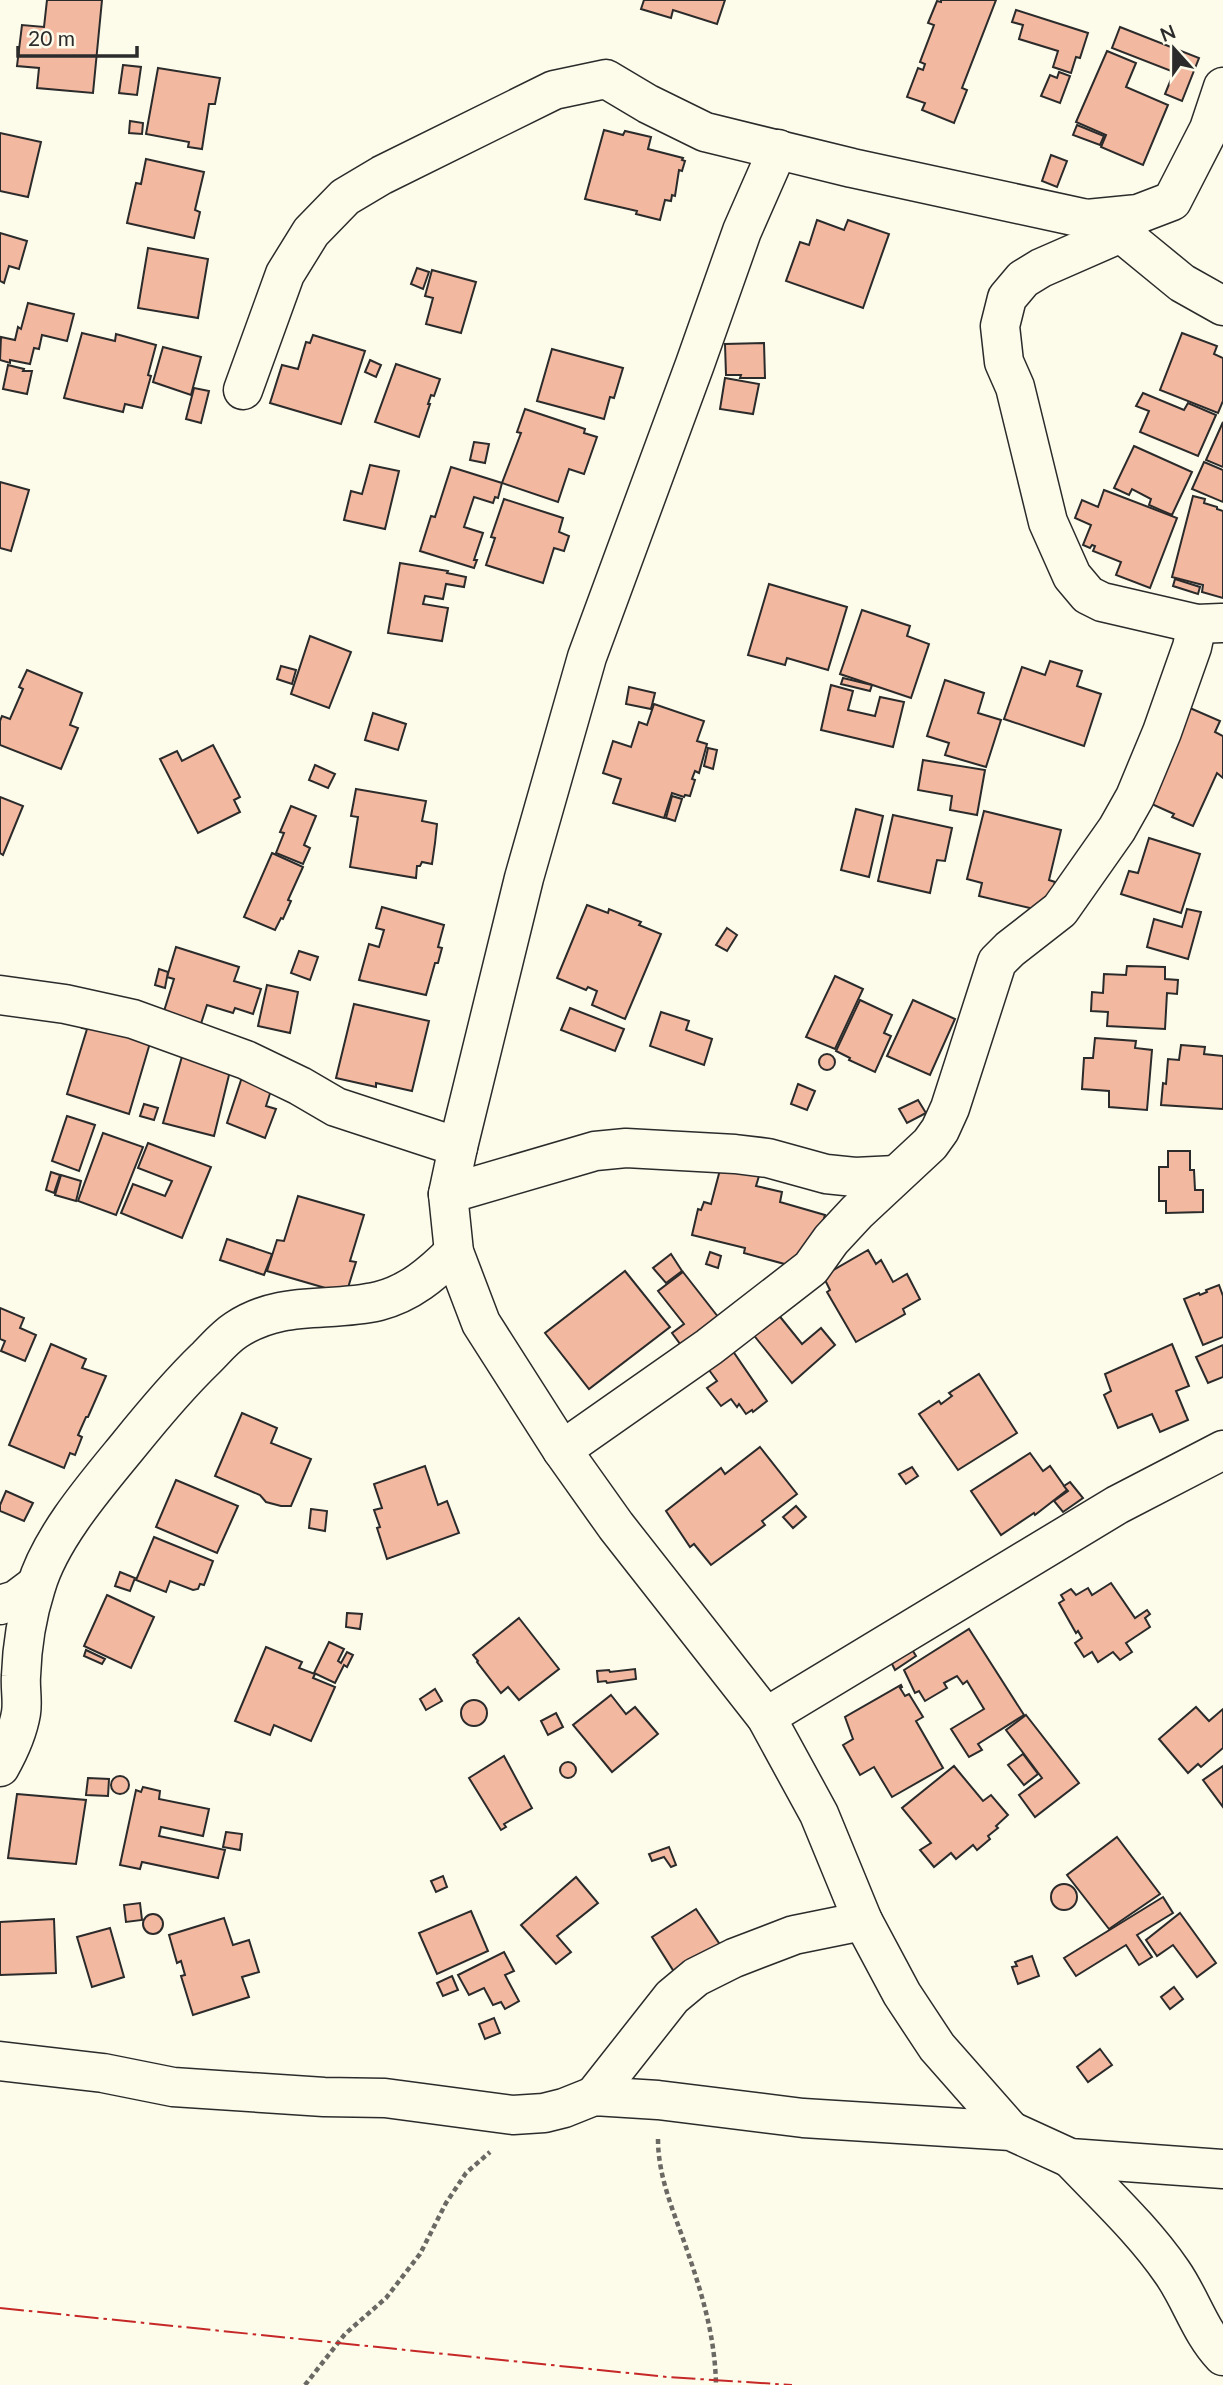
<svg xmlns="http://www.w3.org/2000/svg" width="1223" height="2385" font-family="Lato,sans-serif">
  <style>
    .building { fill: #f2b8a0; stroke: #2b2b2b; stroke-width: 2 }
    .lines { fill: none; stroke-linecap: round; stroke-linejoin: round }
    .minor-casing { stroke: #2b2b2b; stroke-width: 41 }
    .path { stroke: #6a6964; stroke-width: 4.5; stroke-dasharray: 5 3.5; stroke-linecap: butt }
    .minor { stroke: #fdfbea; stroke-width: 38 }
    .power { stroke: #c62828; stroke-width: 2; stroke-dasharray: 24 5 3.5 5; stroke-linecap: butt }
  </style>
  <rect width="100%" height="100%" fill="#fdfbea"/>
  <g class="building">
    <polygon points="47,0 102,0 93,93 37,88 39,68 17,66 22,25 44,27"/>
    <polygon points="644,0 725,0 717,24 673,10 671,18 641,9"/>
    <polygon points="941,0 996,0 962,88 967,90 954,123 922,110 925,103 907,97 918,68 923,70 925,64 920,62 934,25 928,23 937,1 941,2"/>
    <polygon points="1016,10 1088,33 1080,58 1076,57 1071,73 1053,67 1058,51 1019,39 1023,25 1012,22"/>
    <polygon points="1120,27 1199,58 1182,101 1165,94 1174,72 1112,48"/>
    <polygon points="1107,51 1136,63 1126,87 1168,105 1143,165 1101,147 1106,135 1076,122"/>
    <polygon points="123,65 141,67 137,95 119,93"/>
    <polygon points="158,68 220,78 215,104 209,104 202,149 188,147 189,142 146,134"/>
    <polygon points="1059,72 1070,76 1060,103 1041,96 1050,75 1057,78"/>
    <polygon points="130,121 143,123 142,134 129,133"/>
    <polygon points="1077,125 1104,136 1100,145 1073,135"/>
    <polygon points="604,130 623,135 625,131 651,137 648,149 683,158 682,160 685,161 682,171 679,170 675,196 672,195 671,201 665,200 660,220 636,214 637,211 585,199"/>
    <polygon points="0,133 41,142 28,197 0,191"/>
    <polygon points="1051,155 1067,161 1057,187 1042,181"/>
    <polygon points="146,159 204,172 195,210 200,212 194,238 127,223 136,183 141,184"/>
    <polygon points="817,220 844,230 848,220 889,234 863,308 786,281 800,242 809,245"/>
    <polygon points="0,233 27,241 19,269 9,266 4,283 0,281"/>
    <polygon points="148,248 208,259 198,318 138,308"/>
    <polygon points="417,268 429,272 423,289 411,284"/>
    <polygon points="432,270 476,282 461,333 426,324 433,298 425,296"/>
    <polygon points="28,303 74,314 67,341 42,335 39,349 34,348 30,364 10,360 10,363 0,360 1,337 15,340 18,327 21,329"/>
    <polygon points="82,333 115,341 116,334 156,345 148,375 151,376 142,408 125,404 123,412 64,398"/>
    <polygon points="1182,333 1217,346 1214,354 1223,358 1223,401 1218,413 1160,390"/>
    <polygon points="313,335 365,351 341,424 270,403 282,365 298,369 306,342 310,343"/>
    <polygon points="764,343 765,378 740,378 741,375 726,375 725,344"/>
    <polygon points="163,347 201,357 191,395 153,382"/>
    <polygon points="552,349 623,368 614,398 610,397 604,419 537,401"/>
    <polygon points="370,360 381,365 376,377 365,372"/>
    <polygon points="396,364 440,379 434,396 431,395 428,404 430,404 419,437 375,422"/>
    <polygon points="8,365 24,369 23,371 32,371 27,394 3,389"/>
    <polygon points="725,378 759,384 753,414 720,409"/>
    <polygon points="194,388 209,391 201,423 186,419"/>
    <polygon points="1143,393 1184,410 1188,403 1216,415 1198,456 1140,432 1149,411 1136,406"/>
    <polygon points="525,409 585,429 584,433 597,437 584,474 569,469 558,502 502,483 521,433 517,432"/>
    <polygon points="1223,422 1223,467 1206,460"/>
    <polygon points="474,442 489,444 485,463 470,460"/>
    <polygon points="1134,446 1192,472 1172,515 1149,505 1151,499 1132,489 1129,495 1114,488"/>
    <polygon points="1204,462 1223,470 1223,502 1192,489"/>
    <polygon points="370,465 399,471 385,529 344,520 351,491 362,494"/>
    <polygon points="451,467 502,483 498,498 495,497 493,503 474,497 464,527 483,533 474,560 477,560 474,568 420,551 431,516 435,517"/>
    <polygon points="0,482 29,490 11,551 0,548"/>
    <polygon points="1104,490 1177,518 1150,588 1116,575 1121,562 1093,551 1095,546 1092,545 1090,548 1083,545 1091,525 1075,518 1082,500 1098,507"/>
    <polygon points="1193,496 1205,499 1204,503 1217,507 1217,509 1223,511 1223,598 1202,592 1203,585 1172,577"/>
    <polygon points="504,499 563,518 559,532 569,536 564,551 554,548 543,583 486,565 495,538 491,537"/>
    <polygon points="400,563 448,571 447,573 466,577 464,587 446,584 443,599 425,596 423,604 448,608 442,641 388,633"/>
    <polygon points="1175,579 1200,587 1198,594 1173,586"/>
    <polygon points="769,584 847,607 828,670 787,658 785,665 748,655"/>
    <polygon points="862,610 910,626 907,636 929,644 911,698 840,674"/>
    <polygon points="310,636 351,652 329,708 291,694"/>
    <polygon points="1050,661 1082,671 1077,686 1101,694 1084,746 1004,719 1022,667 1045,675"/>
    <polygon points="281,666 296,670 292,684 277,679"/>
    <polygon points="27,670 82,693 70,725 78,728 61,769 0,745 0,721 2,716 10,719 23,689 19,687"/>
    <polygon points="843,678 872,685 870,691 841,684"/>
    <polygon points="945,680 984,693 978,713 1001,720 986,767 945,755 949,743 927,736"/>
    <polygon points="831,685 853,691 848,710 875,716 880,697 904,702 893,747 821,730"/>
    <polygon points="629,687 655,693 651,709 626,704"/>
    <polygon points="654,704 704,721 697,741 707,744 699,773 695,771 692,779 695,780 690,796 685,795 684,797 672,793 664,818 613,803 621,779 603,773 613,741 631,747 639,722 647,725"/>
    <polygon points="1183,705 1220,721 1215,732 1223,736 1223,778 1217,773 1193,826 1172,817 1174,814 1145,801"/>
    <polygon points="373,713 406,724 398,750 365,740"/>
    <polygon points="213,745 240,797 234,800 240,812 198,833 160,759 177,751 182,761"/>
    <polygon points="708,748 717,750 713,769 704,766"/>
    <polygon points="923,760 985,770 977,815 950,810 952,796 918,790"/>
    <polygon points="315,765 335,774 328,788 309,780"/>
    <polygon points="356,789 426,801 422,821 437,824 435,843 432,864 422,862 420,866 417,866 416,878 350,867 358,817 351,816"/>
    <polygon points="672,796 682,799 675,821 666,818"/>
    <polygon points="0,797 23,806 3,855 0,853"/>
    <polygon points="291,806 316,816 304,845 310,848 303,864 276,853 284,833 280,832"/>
    <polygon points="856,809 883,816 869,877 841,870"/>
    <polygon points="984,811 1061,830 1049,880 1055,882 1047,912 979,896 982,883 967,879"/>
    <polygon points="893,815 952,828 945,861 937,860 930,893 878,881"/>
    <polygon points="1149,838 1200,854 1181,913 1121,894 1129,871 1138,873"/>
    <polygon points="272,853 303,867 288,900 291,901 283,919 281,918 275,930 244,917"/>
    <polygon points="587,905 608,913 609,909 641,922 639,925 661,934 625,1019 592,1005 597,991 588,987 586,990 557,978"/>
    <polygon points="382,907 444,925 438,947 442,948 438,963 435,963 426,995 359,980 369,944 379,947 384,930 376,928"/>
    <polygon points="1187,909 1201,912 1188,959 1147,947 1154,919 1182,927"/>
    <polygon points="727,928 737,935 727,951 716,945"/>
    <polygon points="176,947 239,967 234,981 261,989 253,1014 235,1008 233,1013 207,1005 197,1036 160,1024 174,979 167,977"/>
    <polygon points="299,951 318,957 310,980 291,973"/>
    <polygon points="1127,966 1165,967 1165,979 1178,980 1177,994 1167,993 1165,1029 1107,1026 1108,1012 1091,1011 1092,992 1103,993 1104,974 1126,975"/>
    <polygon points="159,969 168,972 165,988 155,985"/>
    <polygon points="835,976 863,989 835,1049 806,1037"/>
    <polygon points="267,985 298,992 290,1033 258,1026"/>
    <polygon points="860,1000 892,1015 884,1033 891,1036 875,1072 849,1060 850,1058 836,1051"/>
    <polygon points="913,1000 955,1019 930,1075 887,1056"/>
    <polygon points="354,1004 429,1021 412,1091 376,1083 376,1087 336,1078"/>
    <polygon points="570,1008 624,1029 615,1051 561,1030"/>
    <polygon points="661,1012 689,1021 686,1030 712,1039 704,1065 650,1046"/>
    <polygon points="85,1021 150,1043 129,1114 67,1094 87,1029 82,1028"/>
    <polygon points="1095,1038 1136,1041 1135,1048 1152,1050 1147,1110 1109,1107 1109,1091 1082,1089 1084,1058 1093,1058"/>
    <polygon points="1181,1045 1205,1047 1204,1054 1223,1056 1223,1109 1161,1105 1163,1083 1166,1084 1168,1059 1179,1060"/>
    <polygon points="183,1053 231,1067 214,1136 163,1123"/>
    <circle cx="827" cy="1062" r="8"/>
    <polygon points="244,1071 274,1081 266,1106 276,1109 265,1138 227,1123"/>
    <polygon points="798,1084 815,1091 807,1110 791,1104"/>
    <polygon points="918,1100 926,1113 907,1123 899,1109"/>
    <polygon points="144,1104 158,1108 154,1120 140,1116"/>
    <polygon points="67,1116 95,1125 79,1171 52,1161"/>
    <polygon points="103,1133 143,1147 116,1215 78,1201"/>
    <polygon points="148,1143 211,1167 182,1238 121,1213 133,1184 165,1196 172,1181 138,1168"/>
    <polygon points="1168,1151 1190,1151 1190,1170 1194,1170 1195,1190 1203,1190 1203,1212 1166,1213 1166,1201 1159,1201 1159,1167 1168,1167"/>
    <polygon points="721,1166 759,1176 756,1186 782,1192 780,1202 825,1215 819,1235 803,1269 744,1253 745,1248 692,1235 698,1209 701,1210 704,1202 711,1204"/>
    <polygon points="51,1172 60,1175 54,1193 46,1190"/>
    <polygon points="61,1175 81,1181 76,1201 55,1195"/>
    <polygon points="298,1196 364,1215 350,1261 356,1262 346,1294 267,1271 277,1240 284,1241"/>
    <polygon points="227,1239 272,1254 264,1275 220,1260"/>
    <polygon points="868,1250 876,1264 881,1260 893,1282 907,1274 920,1299 903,1309 905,1314 856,1342 827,1292 830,1290 823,1276"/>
    <polygon points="710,1252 721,1256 718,1268 706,1264"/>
    <polygon points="671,1254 682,1271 666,1283 653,1268"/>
    <polygon points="625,1271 670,1327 589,1389 545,1333"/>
    <polygon points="683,1272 726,1327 689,1356 672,1333 684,1324 658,1291"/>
    <polygon points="1219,1285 1223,1296 1223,1337 1203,1345 1184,1299 1199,1293 1200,1295 1207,1292 1206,1290"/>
    <polygon points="0,1308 24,1318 20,1328 36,1335 25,1361 1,1351 5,1341 0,1339"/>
    <polygon points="773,1308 802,1344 821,1328 835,1345 792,1383 748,1328"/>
    <polygon points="726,1341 767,1401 753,1412 752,1410 746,1414 739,1404 737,1407 731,1399 721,1406 707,1388 717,1381 709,1370"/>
    <polygon points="51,1344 86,1359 82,1368 106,1376 88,1417 86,1417 78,1435 82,1437 75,1455 70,1453 64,1468 9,1445"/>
    <polygon points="1172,1344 1189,1386 1176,1391 1188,1420 1160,1432 1152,1414 1118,1428 1104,1395 1111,1391 1105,1374"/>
    <polygon points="1223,1345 1223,1377 1208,1383 1196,1357"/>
    <polygon points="979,1374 1017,1433 958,1470 919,1414 939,1401 941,1404 952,1396 949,1393"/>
    <polygon points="242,1413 277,1428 271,1443 311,1459 291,1506 281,1506 266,1502 260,1495 215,1476"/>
    <polygon points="760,1447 797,1494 762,1521 765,1525 711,1565 694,1544 690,1547 666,1511 721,1468 725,1474"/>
    <polygon points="1030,1453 1043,1471 1050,1466 1067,1490 1035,1515 1034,1513 1001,1535 971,1491"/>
    <polygon points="425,1466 438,1505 447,1501 459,1533 387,1559 377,1528 380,1527 374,1510 382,1508 374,1484"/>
    <polygon points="912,1467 918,1476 906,1484 899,1474"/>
    <polygon points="176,1480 238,1506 217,1553 156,1527"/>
    <polygon points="1070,1482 1083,1498 1063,1512 1054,1501 1068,1491 1064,1486"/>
    <polygon points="6,1491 33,1503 24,1521 0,1511 0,1505"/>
    <polygon points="796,1506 806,1517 793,1528 783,1517"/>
    <polygon points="311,1509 327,1511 325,1531 309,1528"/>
    <polygon points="154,1537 213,1561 204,1585 200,1584 198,1589 193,1590 170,1581 166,1592 136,1580"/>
    <polygon points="120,1572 135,1578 130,1591 115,1586"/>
    <polygon points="1111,1583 1135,1618 1147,1610 1150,1614 1145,1618 1150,1627 1126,1643 1132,1652 1120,1660 1113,1652 1098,1662 1092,1652 1084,1657 1075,1643 1082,1638 1078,1631 1076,1633 1059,1603 1064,1600 1061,1595 1071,1589 1076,1595 1088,1588 1092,1595"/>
    <polygon points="107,1595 154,1617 131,1668 84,1646"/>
    <polygon points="347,1613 362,1614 360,1629 346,1627"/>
    <polygon points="519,1618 559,1669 519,1700 508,1687 501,1693 477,1662 478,1661 473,1655"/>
    <polygon points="969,1629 1024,1715 978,1744 982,1750 969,1757 951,1729 984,1709 967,1681 963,1684 957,1676 944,1683 947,1688 925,1701 919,1691 915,1693 904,1670"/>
    <polygon points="329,1642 344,1649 338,1661 341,1663 347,1652 353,1655 347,1667 344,1665 335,1683 314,1673"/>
    <polygon points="908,1643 916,1656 895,1670 887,1654"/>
    <polygon points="266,1647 302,1662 299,1668 315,1674 313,1678 335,1687 311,1741 274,1725 270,1735 235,1721"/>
    <polygon points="86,1650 105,1659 102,1664 84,1656"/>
    <polygon points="635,1669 636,1679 607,1683 606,1681 598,1682 597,1671 609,1670 610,1672"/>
    <polygon points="901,1685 902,1687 900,1688 905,1696 909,1694 923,1717 916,1721 943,1768 892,1797 874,1767 860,1775 843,1745 853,1739 845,1717"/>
    <polygon points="435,1689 442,1701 426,1710 420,1699"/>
    <polygon points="611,1695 626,1714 635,1707 658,1734 612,1772 573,1725"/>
    <circle cx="474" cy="1713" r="13"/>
    <polygon points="1196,1707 1209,1721 1223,1709 1223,1748 1201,1767 1198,1764 1188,1773 1159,1739"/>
    <polygon points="556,1713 563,1727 548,1735 541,1721"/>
    <polygon points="1026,1715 1079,1783 1035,1817 1019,1795 1042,1778 1006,1730"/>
    <polygon points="1023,1754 1038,1774 1024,1785 1008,1765"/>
    <polygon points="504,1756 532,1808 504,1824 506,1827 501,1830 469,1778"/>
    <circle cx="568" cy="1770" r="8"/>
    <polygon points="954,1766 983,1801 991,1795 1008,1815 996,1826 998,1828 988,1836 990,1839 977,1850 973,1845 956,1859 951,1853 934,1867 920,1850 931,1843 902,1808"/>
    <polygon points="1223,1766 1223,1807 1203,1780"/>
    <circle cx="120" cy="1785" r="9"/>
    <polygon points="88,1778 109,1779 108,1796 86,1795"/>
    <polygon points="143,1787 160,1791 159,1799 209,1809 203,1836 161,1827 159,1836 225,1850 218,1878 142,1862 140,1869 120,1865 136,1790 141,1792"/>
    <polygon points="17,1794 86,1800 76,1864 8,1858"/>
    <polygon points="226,1832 242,1834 240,1850 223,1847"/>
    <polygon points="1117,1837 1160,1894 1109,1929 1067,1875"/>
    <polygon points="669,1847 676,1865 671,1867 664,1857 652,1861 649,1854"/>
    <polygon points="443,1876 447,1887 436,1892 431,1881"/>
    <polygon points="576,1877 598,1903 557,1936 571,1952 556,1964 521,1925"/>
    <circle cx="1064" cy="1897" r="13"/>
    <polygon points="1163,1897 1173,1913 1137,1935 1152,1957 1139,1965 1126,1945 1076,1976 1064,1958"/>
    <polygon points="140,1903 142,1920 126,1922 124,1905"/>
    <polygon points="696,1909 723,1949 678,1978 652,1937"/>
    <polygon points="471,1911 488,1951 437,1974 419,1933"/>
    <polygon points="1180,1913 1216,1963 1197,1977 1173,1945 1157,1956 1146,1940"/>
    <circle cx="153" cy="1924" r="10"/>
    <polygon points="224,1918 233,1945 249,1940 259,1972 242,1977 249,1997 193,2015 181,1976 185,1975 181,1961 177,1963 169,1935"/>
    <polygon points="54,1919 56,1973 0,1975 0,1922"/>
    <polygon points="110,1928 124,1977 92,1987 77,1937"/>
    <polygon points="504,1952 514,1971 505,1975 519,2001 505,2009 501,2002 493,2005 484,1988 469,1995 458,1975"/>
    <polygon points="1032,1956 1039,1976 1018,1984 1012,1967 1017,1966 1015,1962"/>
    <polygon points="452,1976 458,1990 443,1996 437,1983"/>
    <polygon points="1174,1987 1183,1999 1170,2009 1161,1997"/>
    <polygon points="494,2018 500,2033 485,2039 479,2024"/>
    <polygon points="1100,2049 1112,2065 1088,2082 1077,2067"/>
  </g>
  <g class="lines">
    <g class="minor-casing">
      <g id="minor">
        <polyline points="778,149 742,231 695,364 587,657 524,878 458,1147 448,1194 454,1252 481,1323 562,1450 616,1526 766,1717 819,1814 863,1921 902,1994 937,2047 1011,2131"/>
        <polyline points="1134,218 1121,233 1041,268 1023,279 1007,298 1000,326 1004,362 1015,387 1048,522 1072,576 1088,595 1102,602 1197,624 1221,623"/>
        <polyline points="1121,233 1182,283 1223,306"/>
        <polyline points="243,390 285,274 311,232 345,197 382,175 554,90 606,79 648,104 705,132 852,168 1087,219 1138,214 1172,201 1209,129 1223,87"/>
        <polyline points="0,995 65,1004 133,1019 246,1060 300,1086 336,1107 458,1147"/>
        <polyline points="448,1194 595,1151 626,1148 735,1154 768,1158 826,1174 855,1177 896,1175"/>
        <polyline points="562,1450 709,1347 811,1268 831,1240 857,1212 930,1144 940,1130 950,1108 997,962 1010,949 1060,910 1117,829 1135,797 1162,732 1192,647 1197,624"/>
        <polyline points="0,1605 16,1600 36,1585"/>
        <polyline points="766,1717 1117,1505 1223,1450"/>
        <path d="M0,1767C9,1751 18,1731 21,1713C23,1701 20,1688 21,1676C22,1647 27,1615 36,1587C50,1538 96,1485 128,1446C153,1415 177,1386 205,1359C215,1349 225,1337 236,1330C283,1299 329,1313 379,1301C410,1293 432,1274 454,1252"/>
        <polyline points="0,2061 103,2073 173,2087 324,2097 385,2098 513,2115 544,2113 564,2108 594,2096 658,2100 803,2118 1011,2131 1070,2158 1223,2169"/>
        <polyline points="594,2096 672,1997 696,1977 734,1958 794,1935 863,1921"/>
        <path d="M1070,2158C1105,2195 1143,2230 1172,2272C1191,2299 1200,2332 1223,2356"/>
      </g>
    </g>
    <g class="path">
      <path d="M658,2139C658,2172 670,2203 681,2233C699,2284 715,2331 716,2385"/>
      <polyline points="305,2385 345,2334 386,2298 420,2254 446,2203 466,2173 490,2152"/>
    </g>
    <use href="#minor" class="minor"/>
    <polyline class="power" points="0,2308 667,2377 792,2385"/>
  </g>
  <g transform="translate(1174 49) rotate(339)" stroke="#fdfbea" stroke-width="5" paint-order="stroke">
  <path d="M0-5L12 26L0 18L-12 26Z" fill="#2b2b2b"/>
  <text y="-10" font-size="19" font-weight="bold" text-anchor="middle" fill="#2b2b2b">N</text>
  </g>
  <path d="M18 46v10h119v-10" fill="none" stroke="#2b2b2b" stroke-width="3.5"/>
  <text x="28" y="46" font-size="21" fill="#2b2b2b" stroke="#fdfbea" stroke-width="5" paint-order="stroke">20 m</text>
</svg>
